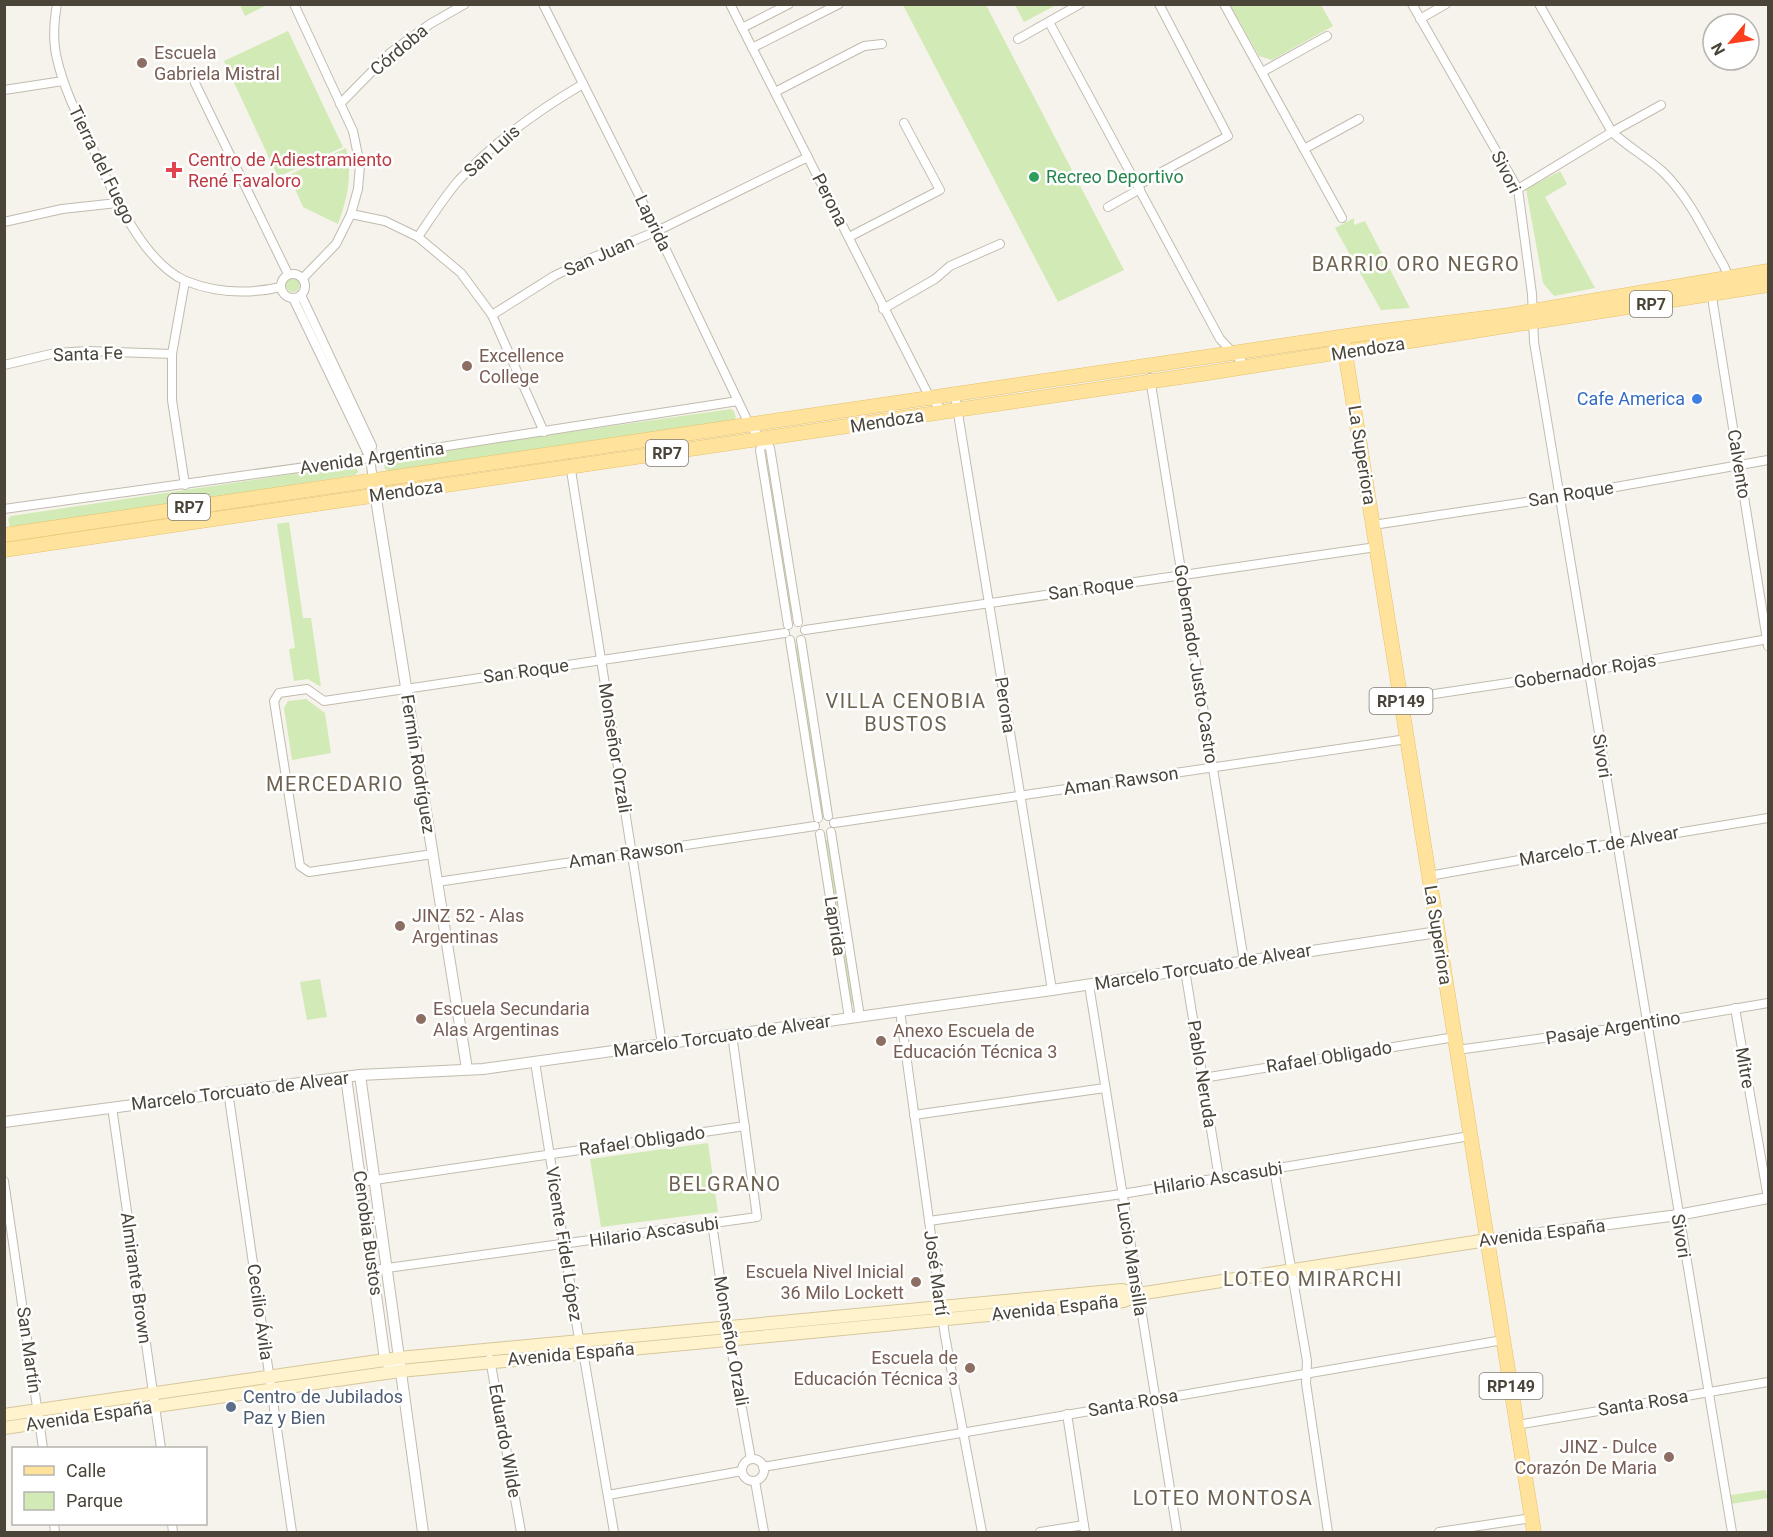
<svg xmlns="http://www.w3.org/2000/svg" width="1773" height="1537" font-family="Roboto,sans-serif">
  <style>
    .green { fill: #d2eab5 }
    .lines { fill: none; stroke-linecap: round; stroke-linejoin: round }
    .minor-casing { stroke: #c2bbae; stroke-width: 10 }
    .tertiary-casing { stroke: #c2bbae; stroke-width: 12 }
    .secondary-casing { stroke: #d6c79b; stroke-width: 14 }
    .primary-casing { stroke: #e6c16a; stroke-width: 15 }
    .minor { stroke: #fff; stroke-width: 8 }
    .tertiary { stroke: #fff; stroke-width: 10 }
    .secondary { stroke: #fff3cd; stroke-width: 12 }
    .primary { stroke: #ffe39c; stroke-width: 14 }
    .education-dot { fill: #8d6e63; stroke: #fff; stroke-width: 2 }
    .health-dot { fill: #e0444e; stroke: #fff; stroke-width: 2 }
    .leisure-dot { fill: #2e9e5b; stroke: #fff; stroke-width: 2 }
    .shop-dot { fill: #3f7fe0; stroke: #fff; stroke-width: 2 }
    .service-dot { fill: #5c6f8a; stroke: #fff; stroke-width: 2 }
    .labels { text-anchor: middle; stroke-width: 5; stroke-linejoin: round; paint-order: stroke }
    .shield { fill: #fff; stroke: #817c74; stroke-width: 1.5 }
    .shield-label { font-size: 16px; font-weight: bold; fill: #4b4439 }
    .street-label { font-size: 18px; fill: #4b4439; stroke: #fff }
    .education-label { font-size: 18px; fill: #785e54; stroke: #fff; text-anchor: start }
    .health-label { font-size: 18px; fill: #be3a42; stroke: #fff; text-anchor: start }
    .leisure-label { font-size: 18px; fill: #27864d; stroke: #fff; text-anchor: start }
    .shop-label { font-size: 18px; fill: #366cbe; stroke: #fff; text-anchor: end }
    .service-label { font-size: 18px; fill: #4e5e75; stroke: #fff; text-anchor: start }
    .neighbourhood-label { font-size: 20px; letter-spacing: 1.5px; fill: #6e6250; stroke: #fff }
  </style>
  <rect width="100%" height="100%" fill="#f6f3ec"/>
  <g class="green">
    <polygon points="269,4 245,16 240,5 240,4"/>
    <polygon points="903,5 986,5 1124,270 1058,302"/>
    <polygon points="1015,5 1056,5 1024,22"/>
    <polygon points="1230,5 1321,5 1333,26 1272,60 1259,56"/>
    <polygon points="288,31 343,147 278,177 224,61"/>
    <path d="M346,148C353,175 347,199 338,224L303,207L289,175Z"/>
    <polygon points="1560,171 1567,184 1545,197 1595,288 1554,296 1543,283 1526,189"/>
    <polygon points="1354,218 1354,225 1365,221 1410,308 1381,310 1335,228"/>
    <circle cx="293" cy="285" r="7"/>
    <polygon points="731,409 734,411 736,418 733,420 389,471 385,469 383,461 386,458"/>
    <polygon points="765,459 769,459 793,616 792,617 790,616"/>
    <polygon points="353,465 356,466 358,472 355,475 13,529 10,527 8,519 11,516"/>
    <polygon points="289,522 303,618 311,618 321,687 308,679 294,681 289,649 295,648 277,524"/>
    <polygon points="795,647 798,647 824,809 822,810 820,809"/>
    <polygon points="306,699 325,713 331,753 292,760 284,708 288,701"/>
    <polygon points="825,840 828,840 854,1003 853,1004 851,1004"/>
    <polygon points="320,979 327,1017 307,1020 300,982"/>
    <polygon points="708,1143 718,1212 601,1227 590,1159"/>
    <polygon points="1765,1490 1768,1498 1731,1504 1731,1495"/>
  </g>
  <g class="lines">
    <g class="minor-casing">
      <g id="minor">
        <path d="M57,4C54,21 53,43 57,59C64,89 78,117 91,144C110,186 141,262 186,281C216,293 250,294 281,287"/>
        <polyline points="294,4 353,131 360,165 358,189 351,214 336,244 303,278"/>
        <polyline points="543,4 657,231 750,426 770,448 798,622"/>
        <polyline points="730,4 929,396 944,412"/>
        <polyline points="1224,4 1342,218"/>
        <polyline points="1412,4 1518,189 1532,294 1534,342 1732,1532"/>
        <path d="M1539,4L1612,132C1628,147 1648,158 1663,172C1690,198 1706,235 1724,266L1729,278"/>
        <polyline points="1420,19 1446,4"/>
        <polyline points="1049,22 1220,339 1247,367"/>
        <polyline points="742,28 789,4"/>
        <polyline points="1018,39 1080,4"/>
        <polyline points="752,48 839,4"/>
        <polyline points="1262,72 1327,36"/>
        <polyline points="195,83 288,274"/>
        <polyline points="4,90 63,81"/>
        <polyline points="775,92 864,46 882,44"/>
        <polyline points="340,104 390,53 430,24 465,4"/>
        <polyline points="1304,149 1359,119"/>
        <polyline points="1138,185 1228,136 1159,4"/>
        <polyline points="1518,189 1612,132 1661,105"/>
        <polyline points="1108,207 1140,189"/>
        <polyline points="351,214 385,221 418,237 461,273 492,315 544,432"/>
        <polyline points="4,222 62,209 117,203"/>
        <path d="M418,237C431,218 444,197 459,180C495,141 537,111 583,84"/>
        <polyline points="849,237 940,190 904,123"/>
        <circle cx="293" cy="286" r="12"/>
        <polyline points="185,281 172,354 172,400 185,485"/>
        <polyline points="1711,291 1768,646"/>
        <polyline points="301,295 372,446 370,458 373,480"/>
        <polyline points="293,298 370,458"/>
        <polyline points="883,309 935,279 950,266 1000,244"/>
        <polyline points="492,315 554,276 589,259 657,231 808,157"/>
        <polyline points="4,365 55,353 88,351 172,354"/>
        <polyline points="1150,378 1244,961"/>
        <polyline points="955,395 1052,990"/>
        <polyline points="764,440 760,450 788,625"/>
        <polyline points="570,464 662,1044"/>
        <polyline points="4,509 370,458 738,401"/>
        <polyline points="1373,525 1559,497 1768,460"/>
        <polyline points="805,630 1376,547"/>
        <polyline points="790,640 818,818"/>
        <polyline points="801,640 828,816"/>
        <polyline points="1401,699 1588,671 1768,639"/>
        <polyline points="834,823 1407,739"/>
        <polyline points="831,832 860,1017"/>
        <polyline points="820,834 849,1018"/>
        <polyline points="433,854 309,872 300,866 274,701 279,693 307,689 324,701 785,633"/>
        <polyline points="1429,876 1604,845 1768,818"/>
        <polyline points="437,882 815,826"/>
        <polyline points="1185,970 1219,1178"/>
        <polyline points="1089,985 1177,1532"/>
        <polyline points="1735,1008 1768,1198"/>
        <polyline points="900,1011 945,1336 982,1532"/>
        <polyline points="1457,1050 1646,1024 1768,1003"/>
        <polyline points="535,1062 578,1333 585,1363 614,1532"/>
        <polyline points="1203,1078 1455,1037"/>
        <polyline points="228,1091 292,1532"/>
        <polyline points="112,1107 161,1448"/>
        <polyline points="914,1115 1105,1088"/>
        <polyline points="1274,1169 1307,1361 1306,1383 1328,1532"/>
        <polyline points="4,1181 43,1448"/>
        <polyline points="361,1182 745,1126"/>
        <polyline points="929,1221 1122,1194 1470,1136"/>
        <polyline points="712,1223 726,1319 751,1459"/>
        <polyline points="373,1270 757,1217 732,1034"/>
        <polyline points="490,1359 521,1532"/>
        <polyline points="1067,1414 1085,1532"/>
        <polyline points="1517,1425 1768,1382"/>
        <circle cx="753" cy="1470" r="11"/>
        <polyline points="763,1467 1503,1340"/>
        <polyline points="755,1481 764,1532"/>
        <polyline points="608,1495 742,1471"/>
        <polyline points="54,1524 55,1532"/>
        <polyline points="172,1524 173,1532"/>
        <polyline points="1040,1532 1084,1525"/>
        <polyline points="1439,1532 1532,1518"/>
      </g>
    </g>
    <g class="tertiary-casing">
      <g id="tertiary">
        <polyline points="373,480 467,1069"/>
        <polyline points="360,1075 423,1532"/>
        <polyline points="346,1077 385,1360 390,1366"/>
        <polyline points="4,1122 360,1075 483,1069 1052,990 1438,932"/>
        <polyline points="1487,1240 1678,1215 1768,1198"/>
      </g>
    </g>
    <g class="secondary-casing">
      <g id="secondary">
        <polyline points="4,1415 399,1358 1122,1290 1138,1294"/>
        <polyline points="4,1428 400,1371 1053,1309 1124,1301 1138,1294 1487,1240"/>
      </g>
    </g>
    <g class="primary-casing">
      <g id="primary">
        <polyline points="1344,345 1534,1532"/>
        <polyline points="4,535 1367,333 1509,315 1768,271"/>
        <polyline points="4,550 1208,373 1768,285"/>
      </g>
    </g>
    <use href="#minor" class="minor"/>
    <use href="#tertiary" class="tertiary"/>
    <use href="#secondary" class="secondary"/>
    <use href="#primary" class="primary"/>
  </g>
  <g class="education-dot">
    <circle cx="142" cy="63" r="6"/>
    <circle cx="467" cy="366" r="6"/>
    <circle cx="400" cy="926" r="6"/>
    <circle cx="421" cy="1019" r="6"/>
    <circle cx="881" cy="1041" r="6"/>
    <circle cx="916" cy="1282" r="6"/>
    <circle cx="970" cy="1368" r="6"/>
    <circle cx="1669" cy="1457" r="6"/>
  </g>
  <path class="health-dot" d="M171 161h6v6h6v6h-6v6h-6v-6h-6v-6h6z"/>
  <circle class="leisure-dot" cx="1034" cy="177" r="6"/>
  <circle class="shop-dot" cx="1697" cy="399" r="6"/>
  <circle class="service-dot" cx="231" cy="1407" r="6"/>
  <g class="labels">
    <g class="shield">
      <rect x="1630" y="291" width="42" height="26" rx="4.5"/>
      <rect x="646" y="440" width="42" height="26" rx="4.5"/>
      <rect x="168" y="494" width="42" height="26" rx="4.5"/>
      <rect x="1369.5" y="688" width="63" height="26" rx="4.5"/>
      <rect x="1479.5" y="1373" width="63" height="26" rx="4.5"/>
    </g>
    <g class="shield-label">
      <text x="1651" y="310">RP7</text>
      <text x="667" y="459">RP7</text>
      <text x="189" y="513">RP7</text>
      <text x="1401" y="707">RP149</text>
      <text x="1511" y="1392">RP149</text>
    </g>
    <g class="street-label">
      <text transform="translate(399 50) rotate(-40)" y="6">Córdoba</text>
      <text transform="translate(492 151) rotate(-42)" y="6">San Luis</text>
      <text transform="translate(102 165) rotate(64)" y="6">Tierra del Fuego</text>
      <text transform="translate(1506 172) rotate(64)" y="6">Sivori</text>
      <text transform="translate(830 200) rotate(63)" y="6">Perona</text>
      <text transform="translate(653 223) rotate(64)" y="6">Laprida</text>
      <text transform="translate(599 256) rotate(-24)" y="6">San Juan</text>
      <text transform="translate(1368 349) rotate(-9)" y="6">Mendoza</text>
      <text transform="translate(88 354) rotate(-2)" y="6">Santa Fe</text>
      <text transform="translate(887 421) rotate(-9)" y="6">Mendoza</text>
      <text transform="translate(1362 455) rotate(81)" y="6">La Superiora</text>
      <text transform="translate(372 458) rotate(-8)" y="6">Avenida Argentina</text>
      <text transform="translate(1739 464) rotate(81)" y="6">Calvento</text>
      <text transform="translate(406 491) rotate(-8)" y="6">Mendoza</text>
      <text transform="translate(1571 494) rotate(-9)" y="6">San Roque</text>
      <text transform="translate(1091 588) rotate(-8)" y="6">San Roque</text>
      <text transform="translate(1196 664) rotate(81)" y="6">Gobernador Justo Castro</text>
      <text transform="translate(526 671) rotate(-8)" y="6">San Roque</text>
      <text transform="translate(1585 671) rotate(-9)" y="6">Gobernador Rojas</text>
      <text transform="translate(1005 705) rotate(81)" y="6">Perona</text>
      <text transform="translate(615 748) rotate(81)" y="6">Monseñor Orzali</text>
      <text transform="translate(1602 756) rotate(81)" y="6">Sivori</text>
      <text transform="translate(418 764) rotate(81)" y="6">Fermín Rodríguez</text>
      <text transform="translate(1121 781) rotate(-8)" y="6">Aman Rawson</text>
      <text transform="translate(1599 846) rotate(-10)" y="6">Marcelo T. de Alvear</text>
      <text transform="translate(626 854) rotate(-8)" y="6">Aman Rawson</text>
      <text transform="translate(835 926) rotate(81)" y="6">Laprida</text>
      <text transform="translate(1438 935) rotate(81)" y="6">La Superiora</text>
      <text transform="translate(1203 967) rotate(-9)" y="6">Marcelo Torcuato de Alvear</text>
      <text transform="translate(1613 1028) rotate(-9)" y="6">Pasaje Argentino</text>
      <text transform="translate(722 1036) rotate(-8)" y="6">Marcelo Torcuato de Alvear</text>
      <text transform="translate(1329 1057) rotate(-9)" y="6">Rafael Obligado</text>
      <text transform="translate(1745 1068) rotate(80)" y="6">Mitre</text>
      <text transform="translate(1202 1074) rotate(81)" y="6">Pablo Neruda</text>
      <text transform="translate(240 1091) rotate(-7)" y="6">Marcelo Torcuato de Alvear</text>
      <text transform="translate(642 1141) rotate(-8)" y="6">Rafael Obligado</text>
      <text transform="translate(1218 1178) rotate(-9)" y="6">Hilario Ascasubi</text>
      <text transform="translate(654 1232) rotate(-8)" y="6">Hilario Ascasubi</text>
      <text transform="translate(368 1233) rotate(82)" y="6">Cenobia Bustos</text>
      <text transform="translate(1542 1233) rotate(-7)" y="6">Avenida España</text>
      <text transform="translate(1681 1236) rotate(81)" y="6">Sivori</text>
      <text transform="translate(564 1244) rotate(81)" y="6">Vicente Fidel López</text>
      <text transform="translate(1132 1259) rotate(81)" y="6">Lucio Mansilla</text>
      <text transform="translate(936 1273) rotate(82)" y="6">José Martí</text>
      <text transform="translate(136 1278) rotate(82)" y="6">Almirante Brown</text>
      <text transform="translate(1055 1308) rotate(-6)" y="6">Avenida España</text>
      <text transform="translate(260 1312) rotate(82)" y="6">Cecilio Ávila</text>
      <text transform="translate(731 1341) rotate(80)" y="6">Monseñor Orzali</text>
      <text transform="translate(29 1350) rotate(82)" y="6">San Martín</text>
      <text transform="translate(571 1354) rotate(-5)" y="6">Avenida España</text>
      <text transform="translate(1133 1403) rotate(-10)" y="6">Santa Rosa</text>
      <text transform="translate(1643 1403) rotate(-9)" y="6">Santa Rosa</text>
      <text transform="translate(89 1416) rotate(-8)" y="6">Avenida España</text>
      <text transform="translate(505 1441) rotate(80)" y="6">Eduardo Wilde</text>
    </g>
    <g class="education-label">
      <text x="154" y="59">Escuela<tspan x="154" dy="21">Gabriela Mistral</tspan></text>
      <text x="479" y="362">Excellence<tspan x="479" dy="21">College</tspan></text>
      <text x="412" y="922">JINZ 52 - Alas<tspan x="412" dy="21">Argentinas</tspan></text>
      <text x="433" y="1015">Escuela Secundaria<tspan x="433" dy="21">Alas Argentinas</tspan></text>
      <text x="893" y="1037">Anexo Escuela de<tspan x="893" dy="21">Educación Técnica 3</tspan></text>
      <text x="904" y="1278" text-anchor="end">Escuela Nivel Inicial<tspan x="904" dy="21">36 Milo Lockett</tspan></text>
      <text x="958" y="1364" text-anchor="end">Escuela de<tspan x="958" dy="21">Educación Técnica 3</tspan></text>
      <text x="1657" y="1453" text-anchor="end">JINZ - Dulce<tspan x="1657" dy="21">Corazón De Maria</tspan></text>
    </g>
    <g class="health-label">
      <text x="188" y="166">Centro de Adiestramiento<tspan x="188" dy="21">René Favaloro</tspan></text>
    </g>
    <g class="leisure-label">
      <text x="1046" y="183">Recreo Deportivo</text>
    </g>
    <g class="shop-label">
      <text x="1685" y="405">Cafe America</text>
    </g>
    <g class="service-label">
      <text x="243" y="1403">Centro de Jubilados<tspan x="243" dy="21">Paz y Bien</tspan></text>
    </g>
    <g class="neighbourhood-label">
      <text x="1416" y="271">BARRIO ORO NEGRO</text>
      <text x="906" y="708">VILLA CENOBIA<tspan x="906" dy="23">BUSTOS</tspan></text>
      <text x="335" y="791">MERCEDARIO</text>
      <text x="725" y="1191">BELGRANO</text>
      <text x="1313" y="1286">LOTEO MIRARCHI</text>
      <text x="1223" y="1505">LOTEO MONTOSA</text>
    </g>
  </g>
  <rect width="1773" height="1537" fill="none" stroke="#4b4439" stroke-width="12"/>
  <rect x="12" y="1447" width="195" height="78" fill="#ffffff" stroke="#b7b4b0" stroke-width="1.5"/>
  <rect x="24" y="1466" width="30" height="9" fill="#ffe39c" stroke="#b7b4b0" stroke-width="1.5"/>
  <text x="66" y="1477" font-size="18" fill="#4b4439">Calle</text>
  <rect x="24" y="1492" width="30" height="18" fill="#d2eab5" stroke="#b7b4b0" stroke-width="1.5"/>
  <text x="66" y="1507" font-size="18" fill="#4b4439">Parque</text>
  <g transform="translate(1731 42) rotate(241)"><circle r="28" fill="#ffffff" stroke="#b7b4b0" stroke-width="1.5"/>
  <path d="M0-4.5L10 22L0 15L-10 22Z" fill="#fc3f1d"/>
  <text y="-9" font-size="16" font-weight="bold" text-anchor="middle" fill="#4b4439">N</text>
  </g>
</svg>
